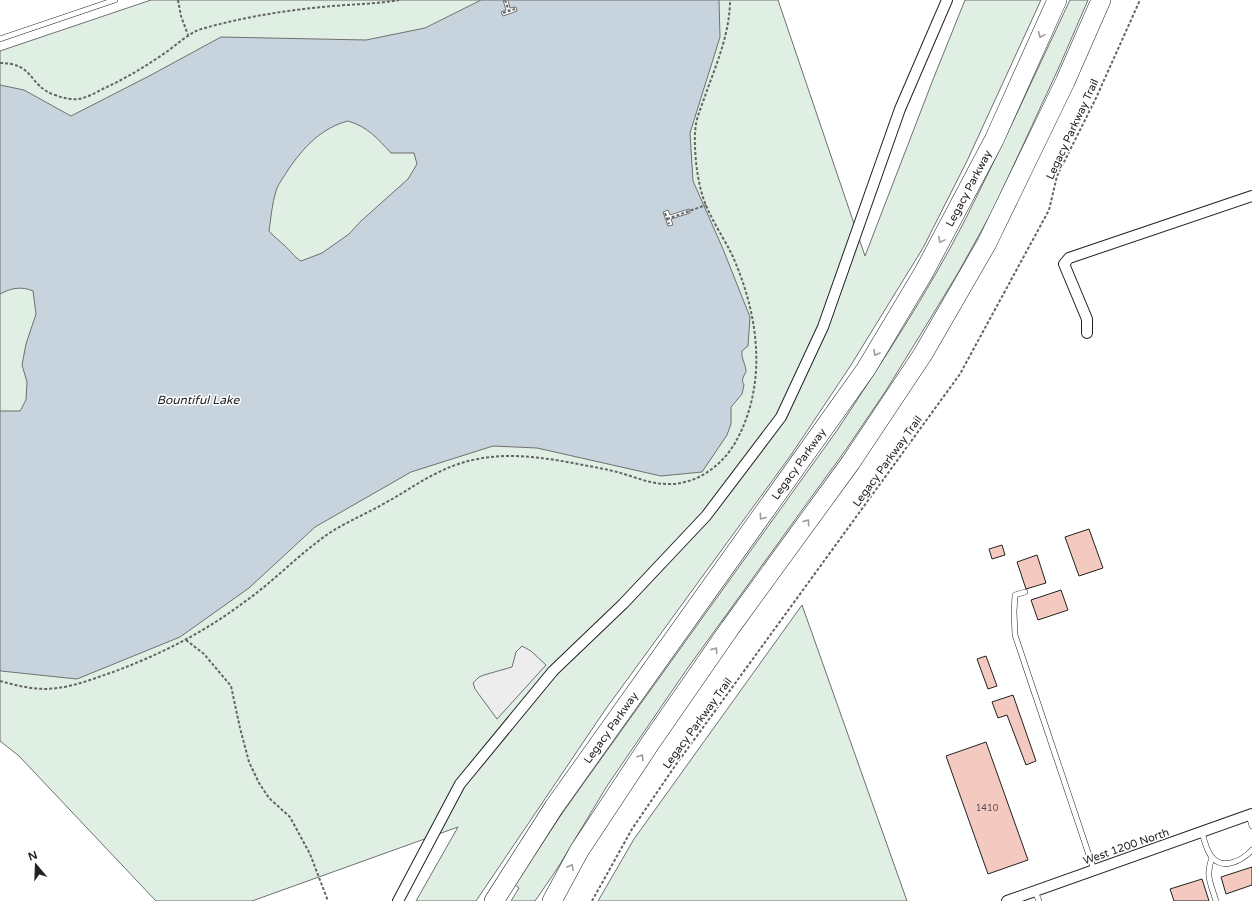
<svg xmlns="http://www.w3.org/2000/svg" width="1252" height="901" font-family="'Varela Round',sans-serif">
  <style>
    .green { fill: #e0efe3; stroke: #6f6f6f }
    .parking { fill: #ededed; stroke: #6f6f6f }
    .water { fill: #c7d3dd; stroke: #6f6f6f; fill-rule: evenodd }
    .pier { fill: #fff; stroke: #6f6f6f }
    .building { fill: #f3c9c0; stroke: #222 }
    .lines { fill: none; stroke-linecap: round; stroke-linejoin: round }
    .lane-casing { stroke: #222; stroke-width: 6 }
    .street-casing { stroke: #222; stroke-width: 12 }
    .highway-casing { stroke: #222; stroke-width: 20 }
    .path { stroke: #646464; stroke-width: 2; stroke-dasharray: 3 2; stroke-linecap: butt }
    .lane { stroke: #fff; stroke-width: 5 }
    .street { stroke: #fff; stroke-width: 10 }
    .highway { stroke: #fff; stroke-width: 19 }
    .oneway { stroke: #9c9c9c }
    .labels { text-anchor: middle; stroke-width: 3; stroke-linejoin: round; paint-order: stroke }
    .number-label { font-size: 9px; fill: #564c4a }
    .street-label { font-size: 11px; fill: #222; stroke: #fff }
    .water-label { font-size: 12px; font-style: italic; fill: #222; stroke: #fff }
  </style>
  <rect width="100%" height="100%" fill="#fff"/>
  <g class="green">
    <polygon points="151,0 778,0 865,256 934,77 965,0 1041,0 967,161 923,248 851,365 791,455 605,710 476,901 416,901 458,827 252,901 156,901 19,756 0,741 0,51"/>
    <path d="M1070,0H1088L1060,65L994,208L958,273L927,324L885,392L847,448L687,669L607,786L557,869L535,901H511L519,888L515,885L559,818L583,784L838,429C882,362 927,294 964,222C1001,149 1035,74 1070,0Z"/>
    <polygon points="802,605 907,901 598,901 634,839"/>
  </g>
  <polygon class="parking" points="522,646 531,651 546,665 497,719 475,689 473,683 479,677 484,675 512,667 516,652"/>
  <path class="water" d="M481,0H719L720,37L690,133L693,181L723,249L750,317L748,346L742,351C741,359 746,364 746,372C743,377 741,380 744,385L742,394L731,407V424L727,435L702,472L661,476L537,448L493,446L411,472L315,527L249,588L180,637L77,679L1,671L0,670V411H20L26,400L27,382L22,365L26,344L36,314L33,291C21,286 11,288 0,294V85L24,90L71,116L151,75L221,37L366,40L425,28ZM348,121C368,127 377,138 391,153H414L417,164L408,179L361,221L349,234L322,253L301,261C293,256 291,251 284,245C279,240 274,237 269,231C271,218 272,203 276,191C278,184 284,177 288,170C303,148 321,128 348,121Z"/>
  <g class="pier">
    <polygon points="503,0 508,0 510,8 516,7 517,11 503,16 501,12 506,10"/>
    <polygon points="689,209 690,213 671,219 673,225 668,226 663,212 668,210 670,215"/>
  </g>
  <g class="building">
    <polygon points="1089,529 1103,568 1079,576 1065,537"/>
    <polygon points="1002,545 1005,555 992,559 989,549"/>
    <polygon points="1037,555 1046,583 1026,589 1017,562"/>
    <polygon points="1061,590 1068,610 1038,620 1031,600"/>
    <polygon points="986,656 997,686 988,689 977,659"/>
    <polygon points="1013,695 1036,761 1026,765 1007,715 998,718 992,702"/>
    <polygon points="986,742 1028,860 988,874 946,756"/>
    <polygon points="1252,867 1252,885 1226,894 1221,877"/>
    <polygon points="1202,879 1209,901 1174,901 1170,889"/>
  </g>
  <g class="lines">
    <g class="lane-casing">
      <g id="lane">
        <polyline points="0,39 115,0"/>
        <polyline points="1025,592 1015,595 1014,612 1015,635 1094,870"/>
        <polyline points="1249,815 1252,826"/>
        <path d="M1202,832C1204,840 1206,849 1211,856C1222,871 1242,861 1252,850"/>
        <path d="M1212,858C1205,876 1211,884 1216,901"/>
        <polyline points="1035,891 1039,901"/>
      </g>
    </g>
    <g class="street-casing">
      <g id="street">
        <polyline points="1087,333 1087,319 1064,264 1069,258 1252,196"/>
        <polyline points="398,901 460,784 553,671 623,604 706,516 781,417 823,327 900,109 947,0"/>
        <polyline points="1007,901 1252,814"/>
      </g>
    </g>
    <g class="highway-casing">
      <g id="highway">
        <path id="s1" d="M494,901L554,807L866,369L924,272L994,140L1057,0"/>
        <polyline points="552,901 579,851 651,742 730,628 851,462 923,354 987,243 1065,82 1101,0"/>
      </g>
    </g>
    <g class="path">
      <polyline points="178,0 181,16 188,35"/>
      <polyline points="505,0 509,11"/>
      <polyline points="503,13 515,9"/>
      <path d="M0,63C35,63 28,86 55,95C63,98 71,100 79,99C89,97 98,91 107,87C128,77 146,66 165,53C176,45 186,36 198,30C242,17 287,10 333,6C355,4 377,4 399,0"/>
      <polyline points="665,213 669,224"/>
      <polyline points="667,219 706,205"/>
      <polyline points="186,640 204,654 231,686 240,728 249,762 259,783 269,798 290,817 310,854 328,901"/>
      <path d="M0,681C18,686 38,691 57,688C76,686 95,678 113,672C159,655 203,633 243,603C273,582 298,555 328,534C346,522 366,514 385,503C402,494 417,483 435,474C481,450 523,454 573,463C587,466 602,468 617,472C633,476 649,484 667,484C695,485 721,467 735,443C768,385 759,316 733,257C726,242 716,227 709,212C701,196 698,179 696,162C695,149 694,136 696,124C698,113 703,103 706,93C717,63 730,32 730,0"/>
      <polyline points="592,901 632,829 675,766 960,374 1049,210 1057,176 1096,98 1140,0"/>
    </g>
    <use href="#lane" class="lane"/>
    <use href="#street" class="street"/>
    <use href="#highway" class="highway"/>
  </g>
  <defs><path id="oneway-chevron" d="M-2-3.5L2.5 0L-2 3.5" fill="none" stroke-width="1.6" stroke-linecap="round" stroke-linejoin="round"/></defs>
  <g class="oneway">
    <use href="#oneway-chevron" transform="translate(1041 35) rotate(114)"/>
    <use href="#oneway-chevron" transform="translate(941 240) rotate(118)"/>
    <use href="#oneway-chevron" transform="translate(876 353) rotate(121)"/>
    <use href="#oneway-chevron" transform="translate(762 517) rotate(126)"/>
    <use href="#oneway-chevron" transform="translate(807 522) rotate(-54)"/>
    <use href="#oneway-chevron" transform="translate(715 650) rotate(-55)"/>
    <use href="#oneway-chevron" transform="translate(641 757) rotate(-57)"/>
    <use href="#oneway-chevron" transform="translate(571 867) rotate(-61)"/>
  </g>
  <g class="labels">
    <g class="number-label">
      <text x="987" y="811">1410</text>
    </g>
    <g class="street-label">
      <text transform="translate(1072 129) rotate(-65)" y="4">Legacy Parkway Trail</text>
      <text dy="4" stroke="none"><textPath href="#s1" startOffset="857">Legacy Parkway</textPath></text>
      <text transform="translate(887 461) rotate(-54)" y="4">Legacy Parkway Trail</text>
      <text dy="4" stroke="none"><textPath href="#s1" startOffset="533">Legacy Parkway</textPath></text>
      <text transform="translate(697 723) rotate(-54)" y="4">Legacy Parkway Trail</text>
      <text dy="4" stroke="none"><textPath href="#s1" startOffset="209">Legacy Parkway</textPath></text>
      <text transform="translate(1126 846) rotate(-19)" y="4">West 1200 North</text>
    </g>
    <g class="water-label">
      <text x="198" y="404">Bountiful Lake</text>
    </g>
  </g>
  <g transform="translate(36 865) rotate(341)" stroke="#ffffff" stroke-width="3" paint-order="stroke">
  <path d="M0-3L7 15L0 10L-7 15Z" fill="#222222"/>
  <text y="-6" font-size="11" font-weight="bold" text-anchor="middle" fill="#222222">N</text>
  </g>
</svg>
